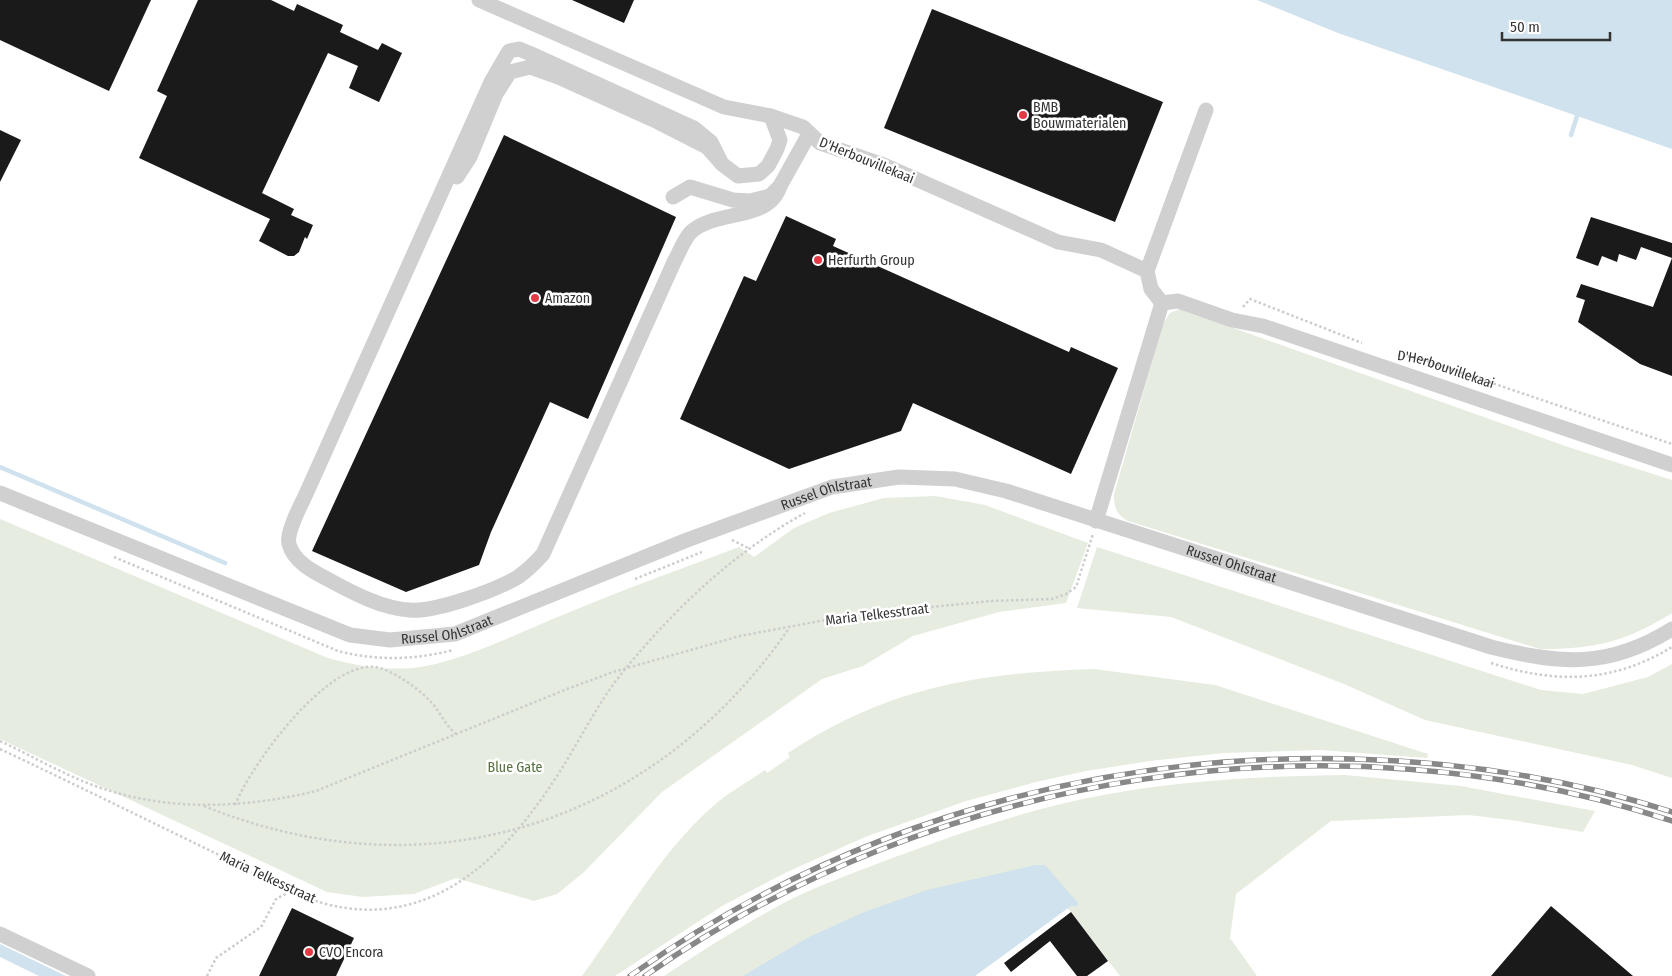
<svg xmlns="http://www.w3.org/2000/svg" width="1672" height="976" font-family="'Fira Sans Condensed',sans-serif">
  <style>
    .green { fill: #e6ecdf }
    .water { fill: #cfe2ee }
    .lines { fill: none; stroke-linecap: round; stroke-linejoin: round }
    .stream { stroke: #cfe2ee; stroke-width: 4.5 }
    .building { fill: #1a1a1a }
    .path { stroke: #cdcdcd; stroke-width: 2.5; stroke-dasharray: 2.5 2.5; stroke-linecap: butt }
    .minor { stroke: #d0d0d0; stroke-width: 15 }
    .rail-casing { stroke: #888; stroke-width: 5.5 }
    .rail { stroke: #fff; stroke-width: 4; stroke-dasharray: 11; stroke-linecap: butt }
    .poi-dot { fill: #e63946; stroke: #fff; stroke-width: 2 }
    .labels { text-anchor: middle; stroke-width: 5; stroke-linejoin: round; paint-order: stroke }
    .poi-label { font-size: 14px; fill: #333; stroke: #fff; text-anchor: start }
    .street-label { font-size: 14px; fill: #333; stroke: #fff }
    .park-label { font-size: 14px; fill: #56703f; stroke: #fff }
  </style>
  <rect width="100%" height="100%" fill="#fff"/>
  <g class="green">
    <path d="M1180,309L1568,447L1672,480V613C1626,642 1594,649 1540,649L1128,521C1116,514 1114,508 1114,494L1163,324L1170,313Z"/>
    <path d="M935,496L985,505L1088,543L1066,603L999,612L913,636L863,666L822,679L662,792L583,873L557,894L534,901L456,878L414,894L363,897L327,892L0,739V519L328,658C359,667 394,672 426,666C474,656 520,632 565,614C622,590 681,569 739,547L754,557L794,528L829,513L884,498Z"/>
    <polygon points="1097,547 1541,690 1583,694 1648,677 1672,664 1672,778 1632,765 1425,720 1344,684 1171,617 1077,608"/>
    <path d="M1094,669L1215,685L1428,754L1427,758L1321,750L1224,753L1150,761L1086,771L1036,782L966,801L865,837L785,873L722,906L615,976H582C624,919 659,854 712,807C727,793 748,782 765,770L767,773L790,757L788,753C888,687 977,673 1094,669Z"/>
    <path d="M1345,775L1461,786L1595,811L1583,832L1511,820L1468,815L1331,821L1236,894L1230,938L1257,976H1120L1071,912L1038,878L787,976H664C702,951 741,926 780,905C817,885 857,872 895,857C965,831 1035,807 1109,794C1187,780 1266,776 1345,775Z"/>
  </g>
  <g class="water">
    <polygon points="1257,0 1672,0 1672,149 1338,33"/>
    <polygon points="1035,865 1045,865 1078,903 1077,906 1071,906 975,976 743,976 807,938 864,912 927,890"/>
    <polygon points="0,944 66,976 39,976 0,957"/>
  </g>
  <g class="lines">
    <g class="stream">
      <polyline points="1571,135 1578,113"/>
      <polyline points="0,467 225,563"/>
    </g>
  </g>
  <g class="building">
    <polygon points="0,0 151,0 109,91 0,40"/>
    <polygon points="198,0 271,0 294,11 297,4 343,25 340,32 378,50 382,43 402,53 379,102 349,88 358,66 328,53 262,193 294,209 291,215 313,225 307,239 305,237 299,252 294,256 288,256 259,241 270,219 139,158 167,96 157,91"/>
    <polygon points="572,0 634,0 624,23"/>
    <polygon points="932,9 1163,102 1115,222 884,128"/>
    <polygon points="0,130 21,140 0,182"/>
    <polygon points="504,135 676,217 588,419 550,402 491,532 479,565 406,592 312,551"/>
    <polygon points="786,216 836,239 833,246 1069,352 1071,347 1118,368 1071,474 913,403 901,431 789,469 680,419 744,276 756,281"/>
    <polygon points="1591,217 1672,243 1672,376 1640,364 1578,322 1585,300 1576,297 1581,284 1653,307 1672,258 1641,247 1636,260 1619,254 1617,262 1602,256 1598,266 1576,258"/>
    <polygon points="1551,906 1633,976 1491,976"/>
    <polygon points="292,908 354,938 336,976 259,976"/>
    <polygon points="1071,912 1108,961 1087,976 1077,976 1050,941 1011,972 1004,963"/>
  </g>
  <g class="lines">
    <g class="path">
      <polyline points="1243,307 1250,299 1362,343"/>
      <path id="s1" d="M1398,355L1418,358L1672,444"/>
      <polyline points="732,540 748,548"/>
      <path d="M114,557L338,651C377,661 414,660 453,650"/>
      <polyline points="635,579 702,552"/>
      <path d="M1491,663C1556,684 1613,683 1672,647"/>
      <path d="M0,741C30,755 59,772 90,784C162,812 242,809 316,791L567,689L613,672L740,636L852,615L992,601L1052,599L1066,594L1076,587L1093,534"/>
      <path d="M0,749C72,783 143,818 215,853C250,870 289,894 326,904C431,931 505,857 557,776C579,742 597,704 622,673C673,610 734,552 805,513"/>
      <path d="M235,805C250,766 334,649 383,669C401,676 420,690 433,704C441,714 446,726 456,734"/>
      <path d="M204,806C428,897 654,825 790,627"/>
      <polyline points="207,976 216,958 261,927 276,899 293,890"/>
    </g>
    <g class="minor">
      <polyline points="479,0 724,107 771,116 803,127 820,143 884,165 1058,242 1101,250 1147,271"/>
      <path d="M722,164L711,142L694,128L536,56L519,49L509,51L491,82L306,494C301,505 286,532 289,544C294,563 316,573 331,581C355,594 382,608 409,610C434,613 496,590 518,577C528,570 535,563 543,554L674,262C679,253 684,239 691,232C716,209 769,222 780,186"/>
      <polyline points="457,177 470,157 496,94 510,72 530,67 558,77 658,122 707,147 722,164 738,176 759,174 768,166 777,149 780,140 771,116"/>
      <polyline points="673,197 690,187 733,200 750,201 770,196 780,186 809,134"/>
      <polyline points="1162,303 1178,301 1232,320 1263,326 1672,465"/>
      <polyline points="1162,303 1151,289 1147,271 1206,110"/>
      <path id="s2" d="M0,493L350,635L390,640L455,634L687,540L832,487L899,477L955,479L1006,491L1491,647C1560,664 1608,669 1672,629"/>
      <polyline points="1096,521 1162,303"/>
      <polyline points="0,934 88,976"/>
    </g>
    <g class="rail-casing">
      <g id="rail">
        <path d="M630,976C861,812 1143,739 1425,763C1508,770 1592,786 1672,812"/>
        <path d="M645,976C937,771 1332,709 1672,821"/>
      </g>
    </g>
    <use href="#rail" class="rail"/>
  </g>
  <g class="poi-dot">
    <circle cx="1023" cy="115" r="5"/>
    <circle cx="818" cy="260" r="5"/>
    <circle cx="535" cy="298" r="5"/>
    <circle cx="309" cy="952" r="5"/>
  </g>
  <g class="labels">
    <g class="poi-label">
      <text x="1033" y="112">BMB<tspan x="1033" dy="16">Bouwmaterialen</tspan></text>
      <text x="828" y="265">Herfurth Group</text>
      <text x="545" y="303">Amazon</text>
      <text x="319" y="957">CVO Encora</text>
    </g>
    <g class="street-label">
      <text transform="translate(867 160) rotate(22)" y="5">D'Herbouvillekaai</text>
      <text dy="5" stroke="none"><textPath href="#s1" startOffset="50">D'Herbouvillekaai</textPath></text>
      <text dy="5" stroke="none"><textPath href="#s2" startOffset="881">Russel Ohlstraat</textPath></text>
      <text dy="5" stroke="none"><textPath href="#s2" startOffset="1301">Russel Ohlstraat</textPath></text>
      <text transform="translate(877 614) rotate(-7)" y="5">Maria Telkesstraat</text>
      <text dy="5" stroke="none"><textPath href="#s2" startOffset="476">Russel Ohlstraat</textPath></text>
      <text transform="translate(268 877) rotate(25)" y="5">Maria Telkesstraat</text>
    </g>
    <g class="park-label">
      <text x="515" y="772">Blue Gate</text>
    </g>
  </g>
  <path d="M1502 32v8h108v-8" fill="none" stroke="#333333" stroke-width="2.5"/>
  <text x="1510" y="32" font-size="15" fill="#333333" stroke="#ffffff" stroke-width="4" paint-order="stroke">50 m</text>
</svg>
